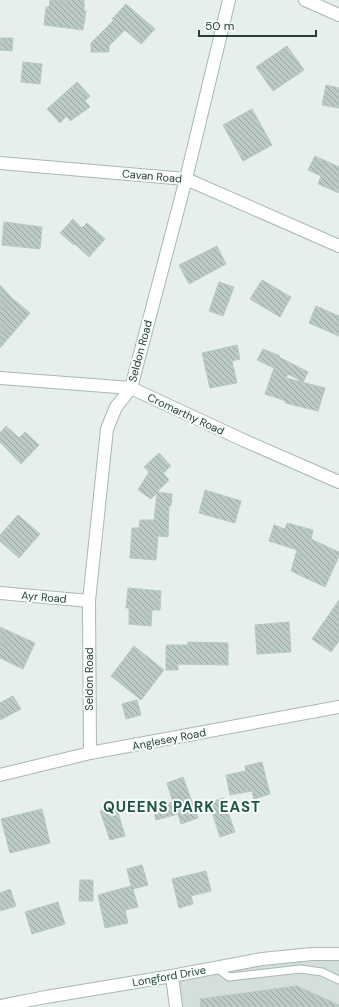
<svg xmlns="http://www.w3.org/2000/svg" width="339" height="1007" font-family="'DM Sans',sans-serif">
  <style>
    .built { fill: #d4dfda }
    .building { fill: url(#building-back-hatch); stroke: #b8c9c2 }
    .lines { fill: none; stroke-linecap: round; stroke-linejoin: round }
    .service-casing { stroke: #a8b8b2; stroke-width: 9 }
    .minor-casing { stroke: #a8b8b2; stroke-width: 14 }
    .service { stroke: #fff; stroke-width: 7 }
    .minor { stroke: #fff; stroke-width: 12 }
    .labels { text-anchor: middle; stroke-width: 4; stroke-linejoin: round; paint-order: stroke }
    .street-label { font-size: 11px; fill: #24423a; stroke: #f7fbf9 }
    .district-label { font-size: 15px; font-weight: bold; letter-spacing: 1px; fill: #1f5548; stroke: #f7fbf9 }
  </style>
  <defs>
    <pattern id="building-back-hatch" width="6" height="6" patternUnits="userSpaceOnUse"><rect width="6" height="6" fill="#bbcac4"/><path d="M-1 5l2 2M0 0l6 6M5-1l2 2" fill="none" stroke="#98a6a0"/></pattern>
  </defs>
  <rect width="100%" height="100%" fill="#e6efeb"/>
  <polygon class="built" points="339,956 339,1007 180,1007 175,978 262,961"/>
  <g class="building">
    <polygon points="50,0 84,0 84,11 86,11 83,30 44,25 46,7 49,7"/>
    <polygon points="126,4 155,29 141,44 125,30 109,46 109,52 91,52 91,43 114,20 112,19"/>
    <polygon points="0,38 13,38 12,51 0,50"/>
    <polygon points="287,46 304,70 273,91 256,67"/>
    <polygon points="23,62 42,64 40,84 21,82"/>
    <polygon points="77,82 90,96 85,101 90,107 70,121 67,116 60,123 47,109"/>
    <polygon points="326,85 339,88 339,108 322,105"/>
    <polygon points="252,109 272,145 243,161 223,125"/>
    <polygon points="315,156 339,167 339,193 318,184 321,176 308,170"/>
    <polygon points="73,219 82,228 87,223 105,239 89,257 75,244 74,245 60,233"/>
    <polygon points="4,222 42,227 40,249 2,245"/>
    <polygon points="217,246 226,264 189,284 179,265"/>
    <polygon points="262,280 291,297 280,317 250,299"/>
    <polygon points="219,282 234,287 223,316 209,311"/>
    <polygon points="0,285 12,298 30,313 0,348"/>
    <polygon points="316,306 339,316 339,336 309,323"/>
    <polygon points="237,345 240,359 232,361 237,383 210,388 202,353"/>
    <polygon points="263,349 280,356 279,357 308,372 303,382 288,374 286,378 325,388 318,411 285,403 286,401 265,394 274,368 257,360"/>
    <polygon points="6,426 19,438 25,432 39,445 21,464 0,442 0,433"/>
    <polygon points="159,453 171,466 163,473 169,480 157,492 172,494 171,506 169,506 168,537 158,536 156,560 130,558 132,528 139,528 140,520 154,520 157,493 151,499 138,490 149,472 144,467"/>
    <polygon points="205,490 241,501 235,523 199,513"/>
    <polygon points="18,515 40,534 19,558 0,541 0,535"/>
    <polygon points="287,523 313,530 311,539 339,552 339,556 325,587 291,571 297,550 269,541 274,525 285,529"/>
    <polygon points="128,588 161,591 160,610 152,610 151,626 129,624 129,608 126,608"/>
    <polygon points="339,600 339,641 331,652 312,639"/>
    <polygon points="289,622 291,652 257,654 255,625"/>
    <polygon points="0,627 35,643 23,669 0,658"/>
    <polygon points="188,642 228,643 228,665 178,664 178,670 166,670 166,645 188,645"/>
    <polygon points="134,646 164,670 141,700 111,676"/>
    <polygon points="13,696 21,709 0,720 0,703"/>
    <polygon points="137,700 141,715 126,719 122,704"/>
    <polygon points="262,762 270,794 254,799 252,791 230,795 226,775 246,771 245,766"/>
    <polygon points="183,777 198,818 181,824 178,814 156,820 153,807 173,802 167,783"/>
    <polygon points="223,798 235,832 220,837 209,803"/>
    <polygon points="116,806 125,836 110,840 100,811"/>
    <polygon points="42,809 50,843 10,853 1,819"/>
    <polygon points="142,865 148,885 133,889 138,907 125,910 128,923 105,928 98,895 131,886 127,869"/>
    <polygon points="206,871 211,891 191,896 193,904 179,908 172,879"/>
    <polygon points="80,880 93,880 93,901 79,901"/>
    <polygon points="10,889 16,906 0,911 0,893"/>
    <polygon points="58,902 65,924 32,934 25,912"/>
    <polygon points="297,986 339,1005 339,1007 201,1007 200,999"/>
  </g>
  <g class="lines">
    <g class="service-casing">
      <polyline id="service" points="215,967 229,977 300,969 322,972 339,980"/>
    </g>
    <g class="minor-casing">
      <g id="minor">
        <polyline points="305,0 339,15"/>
        <polyline points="0,163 186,179 339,246"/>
        <polyline points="0,378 131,388 243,440 339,482"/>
        <polyline points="0,593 89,601"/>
        <polyline points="90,753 89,601 107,429 116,407 131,388 186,179 229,0"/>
        <polyline points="0,775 90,753 339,707"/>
        <polyline points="172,976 176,1007"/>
        <polyline points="0,1006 46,997 172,976 262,959 312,954 339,954"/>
      </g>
    </g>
    <use href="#service" class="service"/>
    <use href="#minor" class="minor"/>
  </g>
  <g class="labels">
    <g class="street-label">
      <text transform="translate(152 176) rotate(5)" y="4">Cavan Road</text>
      <text transform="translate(140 351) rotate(-75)" y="4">Seldon Road</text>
      <text transform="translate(186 414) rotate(25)" y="4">Cromarthy Road</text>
      <text transform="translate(44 597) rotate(5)" y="4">Ayr Road</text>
      <text transform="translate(89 679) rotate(-90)" y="4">Seldon Road</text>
      <text transform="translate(169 739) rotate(-11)" y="4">Anglesey Road</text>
      <text transform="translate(169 976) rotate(-10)" y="4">Longford Drive</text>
    </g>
    <g class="district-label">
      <text x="182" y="812">QUEENS PARK EAST</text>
    </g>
  </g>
  <path d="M199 30v6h117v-6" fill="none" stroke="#24423a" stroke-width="2"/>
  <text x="205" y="30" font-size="12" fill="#24423a" stroke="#f7fbf9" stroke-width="3" paint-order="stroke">50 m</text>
</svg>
